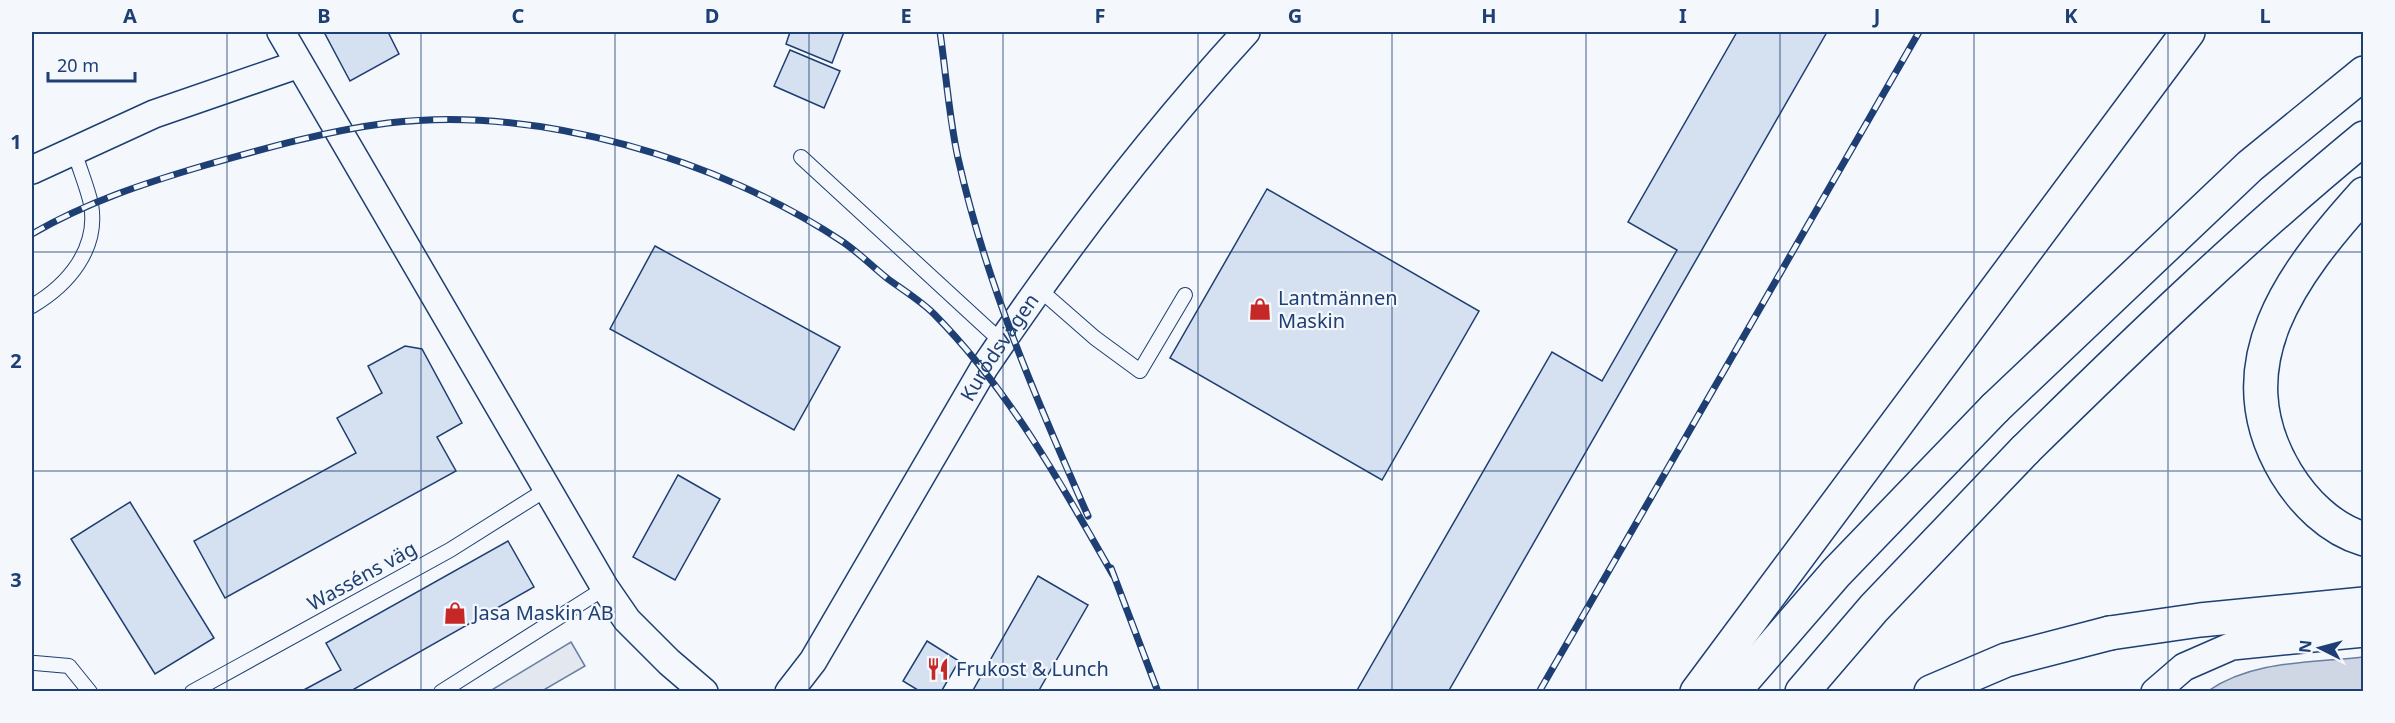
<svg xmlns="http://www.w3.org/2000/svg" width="2395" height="723" font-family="'Noto Sans',sans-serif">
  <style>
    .parking { fill: #e3e8f0; stroke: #687fa3; stroke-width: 1.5 }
    .water { fill: #cfd7e4; stroke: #687fa3; stroke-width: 1.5 }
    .building { fill: #d5e0f0; stroke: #1d3f73; stroke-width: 1.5 }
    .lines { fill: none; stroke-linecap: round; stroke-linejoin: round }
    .lane-casing { stroke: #1d3f73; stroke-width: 16 }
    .street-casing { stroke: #1d3f73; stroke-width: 30 }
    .primary-casing { stroke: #1d3f73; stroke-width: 36 }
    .highway-casing { stroke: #1d3f73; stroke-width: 36 }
    .lane { stroke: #f4f7fb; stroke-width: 14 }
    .street { stroke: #f4f7fb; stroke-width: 27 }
    .primary { stroke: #f4f7fb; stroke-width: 33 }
    .highway { stroke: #f4f7fb; stroke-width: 33 }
    .rail-casing { stroke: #1d3f73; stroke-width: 7 }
    .rail { stroke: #f4f7fb; stroke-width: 4.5; stroke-dasharray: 14; stroke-linecap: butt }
    .grid { fill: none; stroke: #1d3f73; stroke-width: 1.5; stroke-opacity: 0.55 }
    .labels { text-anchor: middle; stroke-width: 4.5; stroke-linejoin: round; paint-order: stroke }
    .poi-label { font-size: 20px; fill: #1d3f73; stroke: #f4f7fb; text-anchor: start }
    .street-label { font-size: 20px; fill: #1d3f73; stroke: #f4f7fb }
    .neatline { fill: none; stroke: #1d3f73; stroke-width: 2 }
    .grid-label { font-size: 20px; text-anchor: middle; font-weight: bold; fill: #1d3f73 }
  </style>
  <rect width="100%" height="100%" fill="#f4f7fb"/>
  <polygon class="parking" points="571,642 585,666 542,691 490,691"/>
  <path class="water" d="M2363,657V691H2208C2253,660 2311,663 2363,657Z"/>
  <g class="building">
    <polygon points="324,32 388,32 399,54 350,81"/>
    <polygon points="790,32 844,32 832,63 786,44"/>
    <polygon points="1737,32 1827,32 1448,692 1356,692 1552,352 1602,381 1677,250 1628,222"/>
    <polygon points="790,50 840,71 824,108 774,86"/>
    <polygon points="1267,189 1479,311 1382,480 1170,358"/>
    <polygon points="655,246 840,347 794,430 610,329"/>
    <polygon points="405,346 422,349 462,423 437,437 456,471 225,598 194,541 356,453 337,418 382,393 368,366"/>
    <polygon points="678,475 720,499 675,580 633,557"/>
    <polygon points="130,502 214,638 155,674 71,539"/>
    <polygon points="508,541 534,587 354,689 355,692 300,692 341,670 326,643"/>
    <polygon points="1038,576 1088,605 1038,692 972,692"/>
    <polygon points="927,641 959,661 941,692 921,692 903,681"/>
  </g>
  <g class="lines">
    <g class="lane-casing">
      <g id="lane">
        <polyline points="801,157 1002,342"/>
        <polyline points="1039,289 1095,338 1140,371 1185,295"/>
        <path d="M32,306C68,285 99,249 91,204C87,186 79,168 74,150"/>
        <polyline points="35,663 69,666 90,692"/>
        <polyline points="192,692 450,550 547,489"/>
        <polyline points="441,692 605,588"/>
      </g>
    </g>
    <g class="street-casing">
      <g id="street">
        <polyline points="281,32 605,588 627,620 669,662 704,692"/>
        <polyline points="32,170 154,114 299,64"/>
        <path id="s1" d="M789,692L813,661L984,368C1064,249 1150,137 1246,32"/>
        <polyline points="2155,692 2184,667 2232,646 2364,633"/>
      </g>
    </g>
    <g class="primary-casing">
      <g id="primary">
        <path d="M2364,194C2293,273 2221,365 2286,473C2303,501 2330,529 2364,539"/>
        <polyline points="1995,408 2250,166 2364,73"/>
        <path d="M2025,450C2135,342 2245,236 2364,138"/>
        <polyline points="2110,633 2200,620 2364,604"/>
      </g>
    </g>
    <g class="highway-casing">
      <g id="highway">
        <polyline points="1697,692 2188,32"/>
        <polyline points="1733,692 1836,573 1995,408"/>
        <polyline points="1802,692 1874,608 2025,450"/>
        <polyline points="1931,692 2006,660 2110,633"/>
      </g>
    </g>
    <use href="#lane" class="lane"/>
    <use href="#street" class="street"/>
    <use href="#primary" class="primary"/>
    <use href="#highway" class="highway"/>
    <g class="rail-casing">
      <g id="rail">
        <path d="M940,32C946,73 949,117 958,158C986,283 1036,399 1088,516"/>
        <path d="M32,234C87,202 145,183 206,165C266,148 326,131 388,123C537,105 719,159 843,242C859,253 873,267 888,279C903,290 921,301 934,314C1010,391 1060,482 1113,575"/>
        <polyline points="1111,568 1158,692"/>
        <polyline points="1539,692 1919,32"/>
      </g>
    </g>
    <use href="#rail" class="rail"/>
  </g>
  <path class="grid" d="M227,32V692M421,32V692M615,32V692M809,32V692M1003,32V692M1198,32V692M1392,32V692M1586,32V692M1780,32V692M1974,32V692M2168,32V692M32,252H2364M32,471H2364"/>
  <defs>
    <g id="shop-bare" transform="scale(1.8)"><path d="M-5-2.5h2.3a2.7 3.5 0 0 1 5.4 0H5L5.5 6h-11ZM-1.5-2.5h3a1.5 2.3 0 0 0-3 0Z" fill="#c62828" stroke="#f4f7fb" stroke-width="2.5" paint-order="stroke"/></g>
    <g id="restaurant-bare" transform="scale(1.8)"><path d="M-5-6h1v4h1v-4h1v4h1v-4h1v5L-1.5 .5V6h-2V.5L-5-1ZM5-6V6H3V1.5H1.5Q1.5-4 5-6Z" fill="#c62828" stroke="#f4f7fb" stroke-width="2.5" paint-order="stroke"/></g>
  </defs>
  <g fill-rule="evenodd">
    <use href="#shop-bare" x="1260" y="309"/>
    <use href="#shop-bare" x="455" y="613"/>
    <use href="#restaurant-bare" x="938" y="669"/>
  </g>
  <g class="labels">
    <g class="poi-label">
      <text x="1278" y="305">Lantmännen<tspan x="1278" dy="23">Maskin</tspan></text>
      <text x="473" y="620">Jasa Maskin AB</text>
      <text x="956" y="676">Frukost &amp; Lunch</text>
    </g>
    <g class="street-label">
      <text dy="7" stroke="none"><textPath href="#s1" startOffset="404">Kurödsvägen</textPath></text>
      <text transform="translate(362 576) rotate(-29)" y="7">Wasséns väg</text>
    </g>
  </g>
  <rect width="2395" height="723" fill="none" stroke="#f4f7fb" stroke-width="66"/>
  <g transform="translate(2320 648) rotate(276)" stroke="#f4f7fb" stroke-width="4.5" paint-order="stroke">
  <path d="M0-4.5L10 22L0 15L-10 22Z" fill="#1d3f73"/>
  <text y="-9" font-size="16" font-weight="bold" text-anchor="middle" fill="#1d3f73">N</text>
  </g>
  <path d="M48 72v9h87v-9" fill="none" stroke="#1d3f73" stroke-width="3"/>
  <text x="57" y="72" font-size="18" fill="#1d3f73" stroke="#f4f7fb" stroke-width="4.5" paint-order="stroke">20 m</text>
  <rect x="33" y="33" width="2329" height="657" class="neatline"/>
  <g class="grid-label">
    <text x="130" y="23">A</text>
    <text x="324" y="23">B</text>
    <text x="518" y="23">C</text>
    <text x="712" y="23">D</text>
    <text x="906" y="23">E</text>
    <text x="1100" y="23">F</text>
    <text x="1295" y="23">G</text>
    <text x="1489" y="23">H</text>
    <text x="1683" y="23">I</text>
    <text x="1877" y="23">J</text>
    <text x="2071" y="23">K</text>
    <text x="2265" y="23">L</text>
    <text x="16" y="149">1</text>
    <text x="16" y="368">2</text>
    <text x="16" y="587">3</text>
  </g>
</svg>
